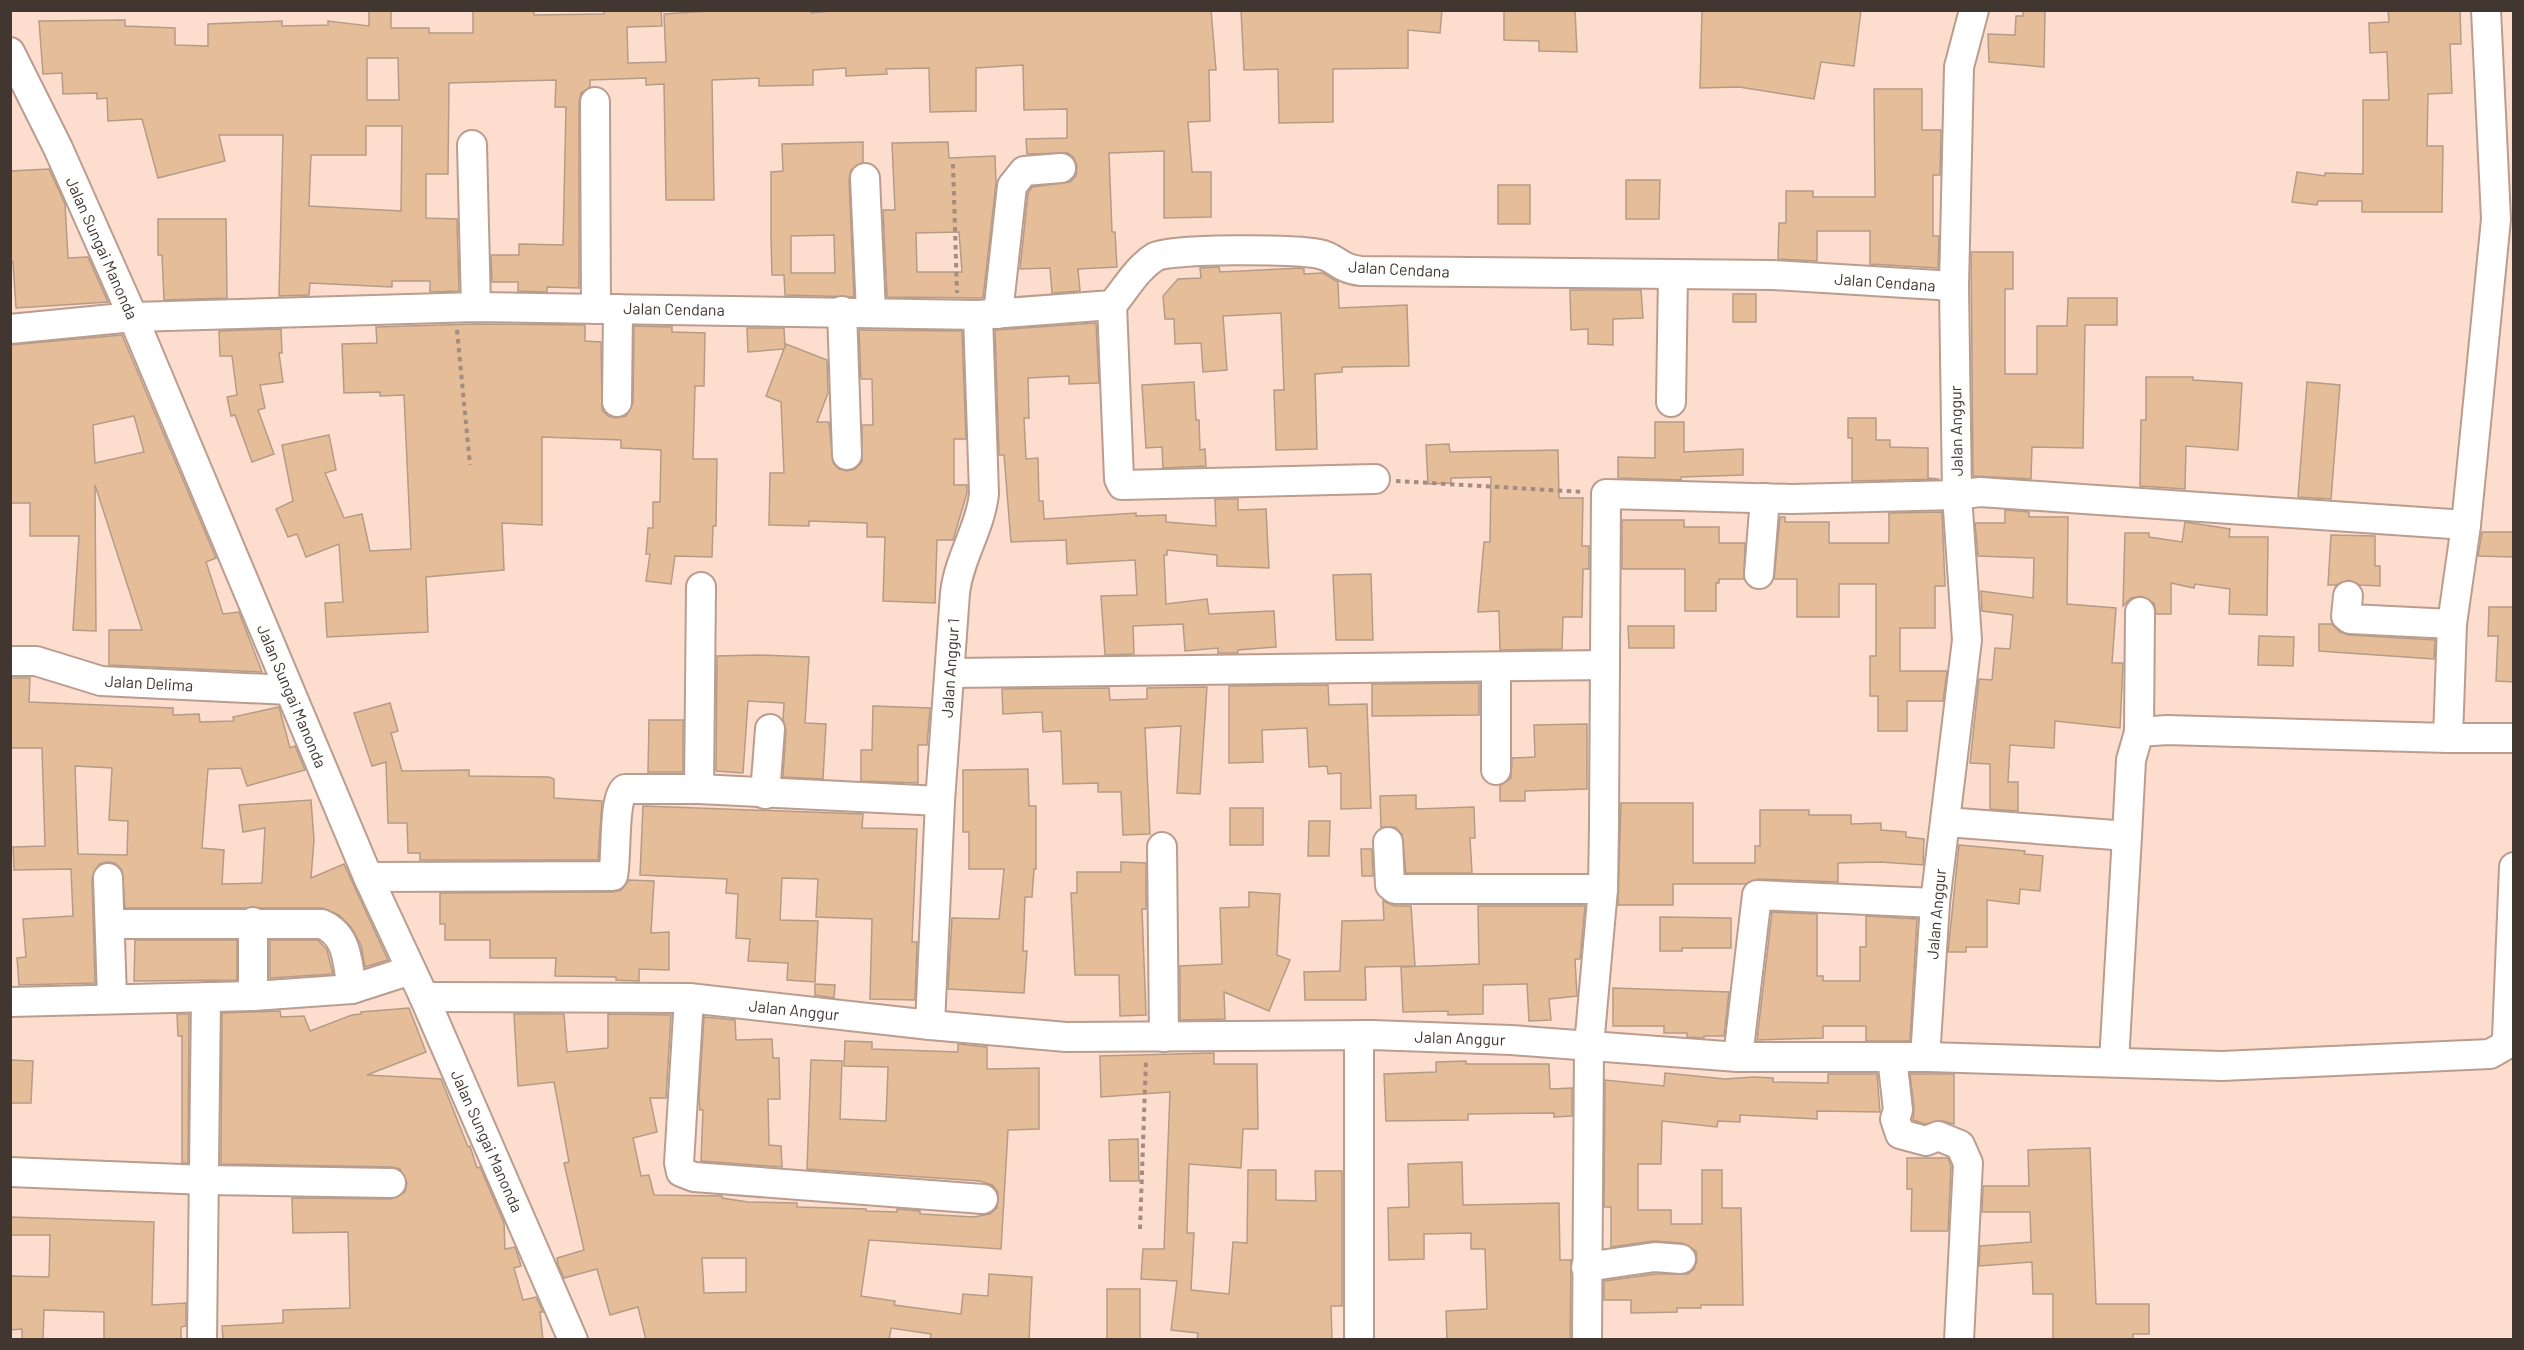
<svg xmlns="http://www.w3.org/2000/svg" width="2524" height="1350" font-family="Barlow,sans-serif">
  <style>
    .building { fill: #e6bd99; stroke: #b49c87; stroke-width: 1.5; fill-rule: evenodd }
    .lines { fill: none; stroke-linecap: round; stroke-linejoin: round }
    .minor-casing { stroke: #bb9d8f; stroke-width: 32 }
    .path { stroke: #a38c82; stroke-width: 4; stroke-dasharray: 4.5 4.5; stroke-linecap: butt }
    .minor { stroke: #fff; stroke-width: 28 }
    .labels { text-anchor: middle; stroke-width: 4.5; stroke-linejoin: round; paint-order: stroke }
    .street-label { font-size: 16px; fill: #423630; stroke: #fff }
  </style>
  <rect width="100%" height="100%" fill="#fdddce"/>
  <g class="building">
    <path d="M369,10H391V28H429V33H473V10H534V15L604,14V10H661L662,26L627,27L628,63L666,62L664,14L725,10H811V13L843,10H1211L1216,70H1209L1210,121L1188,122L1192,172H1211V217L1164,218V151L1109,153L1112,232H1115L1117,267L1078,269L1080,291L1052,293L1050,268L1020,269L1028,193L1032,187L1070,182L1076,176L1077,166L1074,158L1068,153L1027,154L1026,139L1067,138V109L1024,110L1023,65L976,68V111L930,112L929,68L886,69L887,74L846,76V68L813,70V85L759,86V78L712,80L714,200H666L664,84L646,85V78L590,80V87L581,93L579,102V288L547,287V292L518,291V282H492L491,255H519V244L563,245L566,107H555L556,80L449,83L448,174H426V218L457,219L459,291L430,292V281H392V287L310,283L309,295L279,296L283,135H219L225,161L158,178L142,119L108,121L107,98L97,99V93L63,94L62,73L43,74L39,21L125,20V26L175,28V45L208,46V24L282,21V26L328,25V21L369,26ZM367,58H398L399,100H367ZM366,126H402L401,211L309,206L311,155H366Z"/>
    <polygon points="1241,10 1442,10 1440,33 1408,30 1408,68 1333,69 1333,122 1279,123 1278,69 1244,70"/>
    <polygon points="1504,10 1575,10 1577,52 1539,51 1539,41 1504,40"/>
    <polygon points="1702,10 1861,10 1854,66 1821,62 1814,99 1739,87 1700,88"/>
    <polygon points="2023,10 2045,10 2044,67 1989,62 1988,34 2015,35 2016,16 2023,16"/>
    <polygon points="2388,10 2460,10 2461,44 2450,44 2452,93 2428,94 2427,146 2443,146 2442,212 2362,212 2362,201 2318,201 2317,205 2292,202 2297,172 2325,176 2325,173 2363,174 2363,100 2389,100 2387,52 2370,53 2369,23 2389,22"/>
    <polygon points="1874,89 1922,89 1922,130 1941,130 1940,175 1933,175 1933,236 1939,236 1938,268 1870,264 1870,231 1817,231 1817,261 1778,259 1779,223 1786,223 1786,191 1813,191 1813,197 1875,197"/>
    <path d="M863,142V162L851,170L849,179L854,297L785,295L784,275H772L771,238V172L783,171L782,144ZM834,235L835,273H791V236Z"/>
    <path d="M948,142L949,158L995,156L996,183L983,298L887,297L883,210H895L892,143ZM959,232L962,272H917L916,233Z"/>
    <polygon points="49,169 65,204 68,258 88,257 108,302 16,308 13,262 10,262 10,171"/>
    <polygon points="1626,180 1660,180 1659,219 1626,219"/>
    <rect x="1498" y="185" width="32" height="39"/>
    <polygon points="158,219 226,219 227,298 164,300 162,255 158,255"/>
    <polygon points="1971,252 2013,252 2013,289 2005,289 2005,374 2037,374 2037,326 2067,326 2068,298 2117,298 2117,325 2085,325 2083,448 2032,447 2031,479 1973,476"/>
    <polygon points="1219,267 1220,272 1300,268 1304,269 1304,274 1323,273 1338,282 1339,308 1407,305 1409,366 1342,367 1342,372 1315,374 1317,449 1276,450 1274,390 1284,390 1281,313 1223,316 1227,370 1203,372 1201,343 1175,344 1174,319 1165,319 1163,296 1178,279 1201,278 1200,268"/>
    <polygon points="1570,290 1641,290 1643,318 1613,319 1613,345 1588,344 1588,329 1571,330"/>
    <rect x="1733" y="294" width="23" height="28"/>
    <polygon points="1096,323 1099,383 1069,384 1069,376 1028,378 1029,418 1024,418 1026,459 1038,458 1039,501 1043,501 1044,519 1136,513 1136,516 1166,515 1166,522 1216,526 1215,499 1238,499 1238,510 1266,509 1269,568 1217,566 1217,555 1167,550 1167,555 1164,555 1166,604 1207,599 1209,614 1274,611 1276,647 1238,650 1238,653 1218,653 1218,648 1185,651 1183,624 1133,626 1134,654 1105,655 1101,596 1137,595 1135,560 1067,564 1066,540 1011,542 1004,455 999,455 995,330"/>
    <polygon points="476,324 585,325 585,341 601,342 602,410 608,416 616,418 626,416 633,403 634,326 672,327 672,332 705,333 704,386 695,386 693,459 717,459 716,526 713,526 712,557 675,556 671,584 646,581 650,554 646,554 648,528 653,528 653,502 660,502 661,450 621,448 621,440 542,437 542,525 502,523 504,570 426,577 428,632 327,637 325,603 343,602 339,544 306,557 297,534 288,537 276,509 293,501 282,445 329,435 336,470 325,473 344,518 362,514 370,551 411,549 404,395 380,396 380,392 344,393 342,344 377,343 376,327"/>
    <polygon points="747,328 784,328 785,348 786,344 827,360 828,393 817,422 829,422 833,463 839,469 847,471 855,469 862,462 862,425 873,425 872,379 861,379 859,330 962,331 966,439 954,439 954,485 967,485 967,493 953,540 937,540 935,603 883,601 885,537 867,537 867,523 809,521 809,526 769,525 770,473 784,473 781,402 766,396 784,349 748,352"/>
    <polygon points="281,329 282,353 279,353 283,382 260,385 265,408 258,410 274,454 252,462 235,415 231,416 227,397 237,395 232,356 220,356 219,331"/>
    <path d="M122,335L216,558L206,562L223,614L239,612L262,672L109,665V630H142L95,485L96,631L73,630L79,536H30V503H10V345ZM134,416L144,452L95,463L93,425Z"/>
    <polygon points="2146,377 2193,377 2193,380 2242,383 2238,450 2186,446 2185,489 2140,486 2141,420 2146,420"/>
    <polygon points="1194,382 1196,420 1199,420 1200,450 1205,449 1206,466 1163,468 1162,447 1146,448 1142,385"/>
    <polygon points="2307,382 2340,385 2331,499 2298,497"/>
    <polygon points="1848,418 1876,418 1876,440 1890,440 1890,447 1928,448 1928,478 1939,479 1852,481 1852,438 1848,438"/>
    <polygon points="1655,422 1684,422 1684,452 1743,449 1743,475 1681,477 1681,480 1618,478 1618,457 1655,458"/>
    <polygon points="1449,444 1450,452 1558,450 1559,498 1583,498 1582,546 1589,546 1589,569 1583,569 1582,617 1563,617 1562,649 1500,650 1499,611 1478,612 1484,542 1490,542 1491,477 1451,478 1451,483 1428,484 1426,445"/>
    <polygon points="2005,510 2029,512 2029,517 2068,517 2067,604 2116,608 2112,663 2123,663 2120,728 2055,721 2054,748 2010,745 2008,782 2018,782 2018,811 1990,809 1990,764 1970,763 1979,679 1992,680 1995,648 2010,649 2013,615 1982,611 1981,591 2033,598 2034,558 1978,556 1975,523 2005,523"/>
    <polygon points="1942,512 1945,586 1935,586 1935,628 1900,628 1900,671 1947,671 1943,701 1907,701 1907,731 1878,731 1878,696 1870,696 1870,656 1876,656 1876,584 1839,584 1839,617 1797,617 1797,579 1774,579 1780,517 1785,517 1785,522 1829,522 1829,543 1889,543 1889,513"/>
    <polygon points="1622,520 1684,520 1684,527 1719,527 1719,543 1745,543 1744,579 1719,579 1719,583 1716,583 1716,611 1685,611 1685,569 1622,569"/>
    <polygon points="2185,522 2230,529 2229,537 2268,537 2267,615 2229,614 2230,589 2195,584 2194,588 2171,583 2171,614 2156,614 2154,603 2141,596 2131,598 2123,606 2125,533 2149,533 2149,537 2182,542"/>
    <polygon points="2482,532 2514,532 2514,557 2478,556"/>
    <polygon points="2331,535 2375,536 2375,566 2380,566 2380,586 2360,585 2349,580 2336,585 2328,585"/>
    <polygon points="1371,574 1373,640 1336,640 1333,575"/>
    <polygon points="2489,607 2514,607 2514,682 2496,681 2498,636 2488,636"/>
    <polygon points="2319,624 2332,624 2340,632 2349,635 2435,640 2434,659 2319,651"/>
    <polygon points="1628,626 1674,626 1674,648 1629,648"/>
    <polygon points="2259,636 2294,637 2293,666 2258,665"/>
    <polygon points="760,655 809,657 805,723 826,724 823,779 783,777 786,730 783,720 784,703 748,701 743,773 716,771 717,656"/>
    <path d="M10,678H30L29,702L173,708V715L199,714L200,722L234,721L233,717L279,707L290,748L295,746L305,770L247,786L241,768L208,769L202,848L224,850L222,884L262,883L265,828L243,832L239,805L311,800L314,840L311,878L344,864L388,960L365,967L361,945L351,927L339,915L323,908H125L122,870L115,863L107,862L99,864L92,878L95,983L19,985L17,958L26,957L23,919L73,916L71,869L14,870L13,847L45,846L42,748H10ZM75,766L112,768L109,820L128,821L127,855L78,854Z"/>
    <polygon points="1479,683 1479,715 1372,716 1372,684"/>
    <polygon points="1328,685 1329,705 1367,704 1371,808 1341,809 1341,773 1328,774 1327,766 1309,767 1307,728 1262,730 1263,762 1229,763 1229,686"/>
    <polygon points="1207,687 1200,794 1177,793 1181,726 1145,728 1150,834 1123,835 1121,792 1098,792 1098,783 1063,784 1061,731 1043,732 1042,712 1003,714 1002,689 1109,688 1110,700 1147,699 1147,688"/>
    <polygon points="390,703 398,731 391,733 402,771 469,770 469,776 549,777 554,779 554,798 602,801 598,860 420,860 420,853 408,853 407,823 388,823 386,762 372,766 354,713"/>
    <polygon points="873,706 930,708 927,745 918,745 918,783 861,781 861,750 872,750"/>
    <polygon points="649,720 683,720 683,772 648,772"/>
    <polygon points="1587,724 1587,789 1525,791 1525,801 1500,801 1500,786 1511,778 1512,758 1535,757 1534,725"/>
    <polygon points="1028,769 1029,806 1036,806 1036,869 1034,869 1032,897 1025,897 1023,951 1027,951 1024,993 948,989 952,918 999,919 1004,869 969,869 969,832 963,832 963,770"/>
    <polygon points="1416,795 1416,809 1474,807 1475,838 1470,838 1472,873 1406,873 1402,834 1395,827 1381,827 1380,796"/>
    <polygon points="1621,803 1693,803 1693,863 1755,863 1755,846 1760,846 1760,810 1809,810 1809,815 1851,815 1851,824 1881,823 1881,830 1906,832 1906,837 1924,839 1923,865 1880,862 1838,863 1838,882 1758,879 1745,884 1673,884 1673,905 1618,905"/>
    <polygon points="643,806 863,814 862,828 917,829 912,942 917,942 915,1000 870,999 872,919 816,917 818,879 782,878 780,920 818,921 815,982 787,980 788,963 748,961 750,939 736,938 738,894 726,893 727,879 640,875"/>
    <rect x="1230" y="808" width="33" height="37"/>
    <polygon points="1309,821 1330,821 1329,856 1308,856"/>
    <polygon points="1959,845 2025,851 2024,854 2043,856 2040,891 2020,889 2019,904 1987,900 1987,947 1966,947 1966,952 1948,952"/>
    <polygon points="1361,849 1372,849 1373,876 1362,876"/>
    <polygon points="1121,862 1146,863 1146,909 1142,909 1146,1015 1120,1016 1119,975 1075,975 1071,893 1077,893 1077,872 1121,872"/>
    <polygon points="629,880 654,881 651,933 669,932 669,970 639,969 639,981 616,980 616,977 555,976 556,958 490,958 490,940 445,940 445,924 440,924 440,893 613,892 621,890"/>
    <polygon points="1249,892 1280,894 1277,955 1290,960 1269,1011 1224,992 1225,1019 1180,1020 1180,966 1222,964 1220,908 1249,907"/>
    <polygon points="1383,901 1395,906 1411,906 1415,966 1365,967 1366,1000 1305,1000 1304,972 1340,971 1342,921 1384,920"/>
    <polygon points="1478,906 1585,906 1580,959 1575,959 1577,996 1549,999 1551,1020 1529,1021 1527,984 1483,985 1483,1014 1448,1015 1448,1011 1403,1012 1401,967 1479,964"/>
    <polygon points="1772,912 1817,914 1817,976 1823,976 1823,981 1860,981 1860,947 1866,947 1866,916 1917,919 1910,1041 1866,1041 1866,1026 1823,1026 1823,1038 1757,1040"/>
    <polygon points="1660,917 1731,918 1731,948 1682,948 1682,951 1660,951"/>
    <polygon points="135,940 237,940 237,980 134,981"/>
    <polygon points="270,940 318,940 327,950 333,974 270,978"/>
    <polygon points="815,984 835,985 834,998 815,995"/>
    <polygon points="1613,988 1729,992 1724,1036 1704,1036 1704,1038 1687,1037 1687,1033 1664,1033 1664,1026 1613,1026"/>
    <polygon points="409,1008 426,1052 367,1075 441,1079 468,1147 470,1146 477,1168 480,1167 504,1223 505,1249 515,1247 518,1256 521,1266 514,1268 523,1300 536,1297 543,1312 540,1312 543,1340 223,1340 222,1326 283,1323 283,1310 350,1308 348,1232 293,1233 292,1198 391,1199 405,1192 407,1183 400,1169 391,1167 221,1164 222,1013 280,1011 281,1017 304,1016 310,1031 352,1015 361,1014 361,1012"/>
    <polygon points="177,1014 189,1014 188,1163 182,1163 182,1036 178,1036"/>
    <path d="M514,1014H564L567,1052L608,1048V1014L671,1015L666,1098H650L657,1132L633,1138L641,1176L649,1175L654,1195L722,1196V1198L748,1202L797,1203V1207L866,1209V1211L897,1212V1209L920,1211V1214L974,1217L990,1214L997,1208L998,1192L992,1185L980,1181L807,1169L811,1060L842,1061L840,1119L886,1121L888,1067L844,1066L845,1041L872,1042V1049L958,1052V1044L987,1047V1069L1039,1068V1129L1008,1130L1001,1249L869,1240L861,1296L895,1301L894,1305L961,1314L963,1294L988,1296L989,1274L1032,1277L1029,1340H930L931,1334L891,1328L889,1340H646L638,1307L610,1315L597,1269L564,1278L558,1265L557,1258L584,1250L564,1163L569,1162L554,1082L518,1086ZM702,1258H746V1292L704,1293Z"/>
    <polygon points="704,1017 735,1020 736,1040 772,1039 773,1058 779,1058 780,1099 768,1099 769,1145 781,1146 782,1167 701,1161 703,1110 700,1110 699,1098"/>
    <polygon points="1214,1053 1214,1064 1257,1064 1258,1129 1243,1129 1241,1168 1189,1164 1187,1233 1194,1233 1191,1290 1229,1294 1233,1242 1247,1243 1248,1170 1276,1170 1276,1200 1316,1201 1315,1171 1342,1171 1342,1306 1331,1306 1332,1340 1197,1340 1198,1333 1171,1330 1177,1281 1141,1279 1143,1249 1164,1249 1170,1092 1101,1097 1100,1056"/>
    <polygon points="10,1060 33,1061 31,1103 10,1103"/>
    <polygon points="1466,1061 1466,1064 1549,1064 1550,1089 1572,1088 1572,1116 1554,1117 1554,1113 1468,1114 1468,1120 1386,1121 1384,1074 1436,1072 1436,1062"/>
    <polygon points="1665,1073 1725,1079 1754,1077 1773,1078 1773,1082 1828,1083 1828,1074 1877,1074 1880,1112 1817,1111 1817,1119 1740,1115 1740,1122 1718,1121 1717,1127 1662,1121 1661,1164 1638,1164 1638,1210 1671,1210 1671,1224 1702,1224 1702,1170 1722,1170 1722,1208 1741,1208 1743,1305 1701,1305 1701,1308 1677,1308 1677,1312 1631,1313 1631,1300 1604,1300 1604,1281 1656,1274 1688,1274 1694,1269 1697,1261 1696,1251 1682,1243 1653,1241 1611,1247 1611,1207 1604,1207 1605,1080 1664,1086"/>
    <polygon points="1910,1074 1954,1074 1954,1124 1943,1121 1925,1124 1913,1120 1914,1108"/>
    <polygon points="1138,1139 1139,1181 1110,1181 1109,1140"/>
    <polygon points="2090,1148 2096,1304 2149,1304 2149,1334 2133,1334 2133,1340 2053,1340 2053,1294 2033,1294 2032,1262 1979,1266 1980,1246 2031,1242 2030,1212 1982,1212 1983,1186 2029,1186 2028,1150"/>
    <polygon points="1907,1158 1948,1158 1951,1166 1948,1231 1911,1231 1912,1189 1907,1189"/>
    <polygon points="1462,1162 1463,1205 1559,1203 1560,1260 1571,1260 1570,1340 1447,1340 1446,1311 1487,1309 1485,1249 1471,1249 1471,1233 1424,1234 1424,1259 1389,1260 1388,1208 1409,1207 1408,1164"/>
    <polygon points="10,1217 154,1222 152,1305 186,1303 186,1326 181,1327 181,1340 104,1340 104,1312 44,1310 43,1340 22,1340 22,1329 10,1330 10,1276 49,1277 50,1235 10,1235"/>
    <rect x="1107" y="1289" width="33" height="51"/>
  </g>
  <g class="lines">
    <g class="minor-casing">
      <g id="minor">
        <polyline points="2486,10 2496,219 2466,525 2452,624 2448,738 2514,738"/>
        <polyline points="10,52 58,148 133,317 368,877 424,997 573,1340"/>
        <polyline points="595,102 596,309"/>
        <polyline points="472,145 476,307"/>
        <polyline points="865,178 871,312"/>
        <polyline points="1112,305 1119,479 1122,485 1375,479"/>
        <polyline points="842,311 847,455"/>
        <polyline points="998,314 1012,186 1024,171 1061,168"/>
        <path d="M10,329L133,317L476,307L978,315L1112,305C1125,290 1137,268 1155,257C1170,248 1298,249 1319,254C1336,257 1339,269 1361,271L1773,275L1954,286"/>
        <polyline points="617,402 618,309"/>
        <polyline points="1671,402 1673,275"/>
        <polyline points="1759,574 1765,498"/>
        <polyline points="2348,596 2346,616 2350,619 2452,624"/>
        <polyline points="10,661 36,661 101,681 289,690"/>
        <polyline points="950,673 1605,665"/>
        <polyline points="2139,732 2140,612"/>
        <polyline points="1496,770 1496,667"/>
        <polyline points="699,789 701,587"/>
        <polyline points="765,794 770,729"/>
        <polyline points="1946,822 2127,836 2131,760 2139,732 2167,730 2448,738"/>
        <polyline points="1388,842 1390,885 1395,889 1603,889"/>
        <polyline points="1162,847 1164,1037"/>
        <path d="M368,877L613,876C617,858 613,797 625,789H699L940,801"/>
        <polyline points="108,878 112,998"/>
        <polyline points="253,922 253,996"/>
        <path d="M110,924H322C349,936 347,963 352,989"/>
        <polyline points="424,997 689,998 930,1025 1066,1037 1372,1035 1511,1040 1738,1057 1928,1057 1926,1043 1935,903 1967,640 1957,495 1954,286 1959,67 1974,10"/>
        <polyline points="689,998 679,1163 681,1172 694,1177 983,1199"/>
        <polyline points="10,1002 253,996 352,989 411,970"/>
        <path d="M930,1025L940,801L955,593C959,558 980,529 984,494L978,315"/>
        <polyline points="1359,1035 1359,1340"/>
        <polyline points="1738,1057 1757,895 1935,903"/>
        <polyline points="1892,1057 1898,1110 1895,1119 1900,1134 1926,1141 1938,1136 1960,1145 1968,1163 1959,1340"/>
        <polyline points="1928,1057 2222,1066 2490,1054 2504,1046 2507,1038 2514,867"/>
        <polyline points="2114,1062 2127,836"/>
        <polyline points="10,1172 206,1180 391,1183"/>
        <polyline points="1586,1267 1655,1257 1681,1259"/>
        <polyline points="202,1340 206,997"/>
        <polyline points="1587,1340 1589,1046 1603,889 1604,826 1606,494 1792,499 1957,495 1980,492 2466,525"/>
      </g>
    </g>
    <g class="path">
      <polyline points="953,164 957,293"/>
      <polyline points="457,330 470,465"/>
      <polyline points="1396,481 1583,492"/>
      <polyline points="1140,1229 1146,1059"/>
    </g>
    <use href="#minor" class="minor"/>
  </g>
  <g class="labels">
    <g class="street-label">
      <text transform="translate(102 248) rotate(66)" y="6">Jalan Sungai Manonda</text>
      <text transform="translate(1399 269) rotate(3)" y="6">Jalan Cendana</text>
      <text transform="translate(1885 282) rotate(4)" y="6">Jalan Cendana</text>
      <text transform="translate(674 309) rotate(1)" y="6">Jalan Cendana</text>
      <text transform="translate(1956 431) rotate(-91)" y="6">Jalan Anggur</text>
      <text transform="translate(950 668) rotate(-86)" y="6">Jalan Anggur 1</text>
      <text transform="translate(149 683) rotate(3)" y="6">Jalan Delima</text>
      <text transform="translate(292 696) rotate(67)" y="6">Jalan Sungai Manonda</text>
      <text transform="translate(1936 914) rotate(-85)" y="6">Jalan Anggur</text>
      <text transform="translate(794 1010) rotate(6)" y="6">Jalan Anggur</text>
      <text transform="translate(1460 1038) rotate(2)" y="6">Jalan Anggur</text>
      <text transform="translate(487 1141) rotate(66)" y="6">Jalan Sungai Manonda</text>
    </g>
  </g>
  <rect width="2524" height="1350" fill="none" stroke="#423630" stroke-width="24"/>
</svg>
